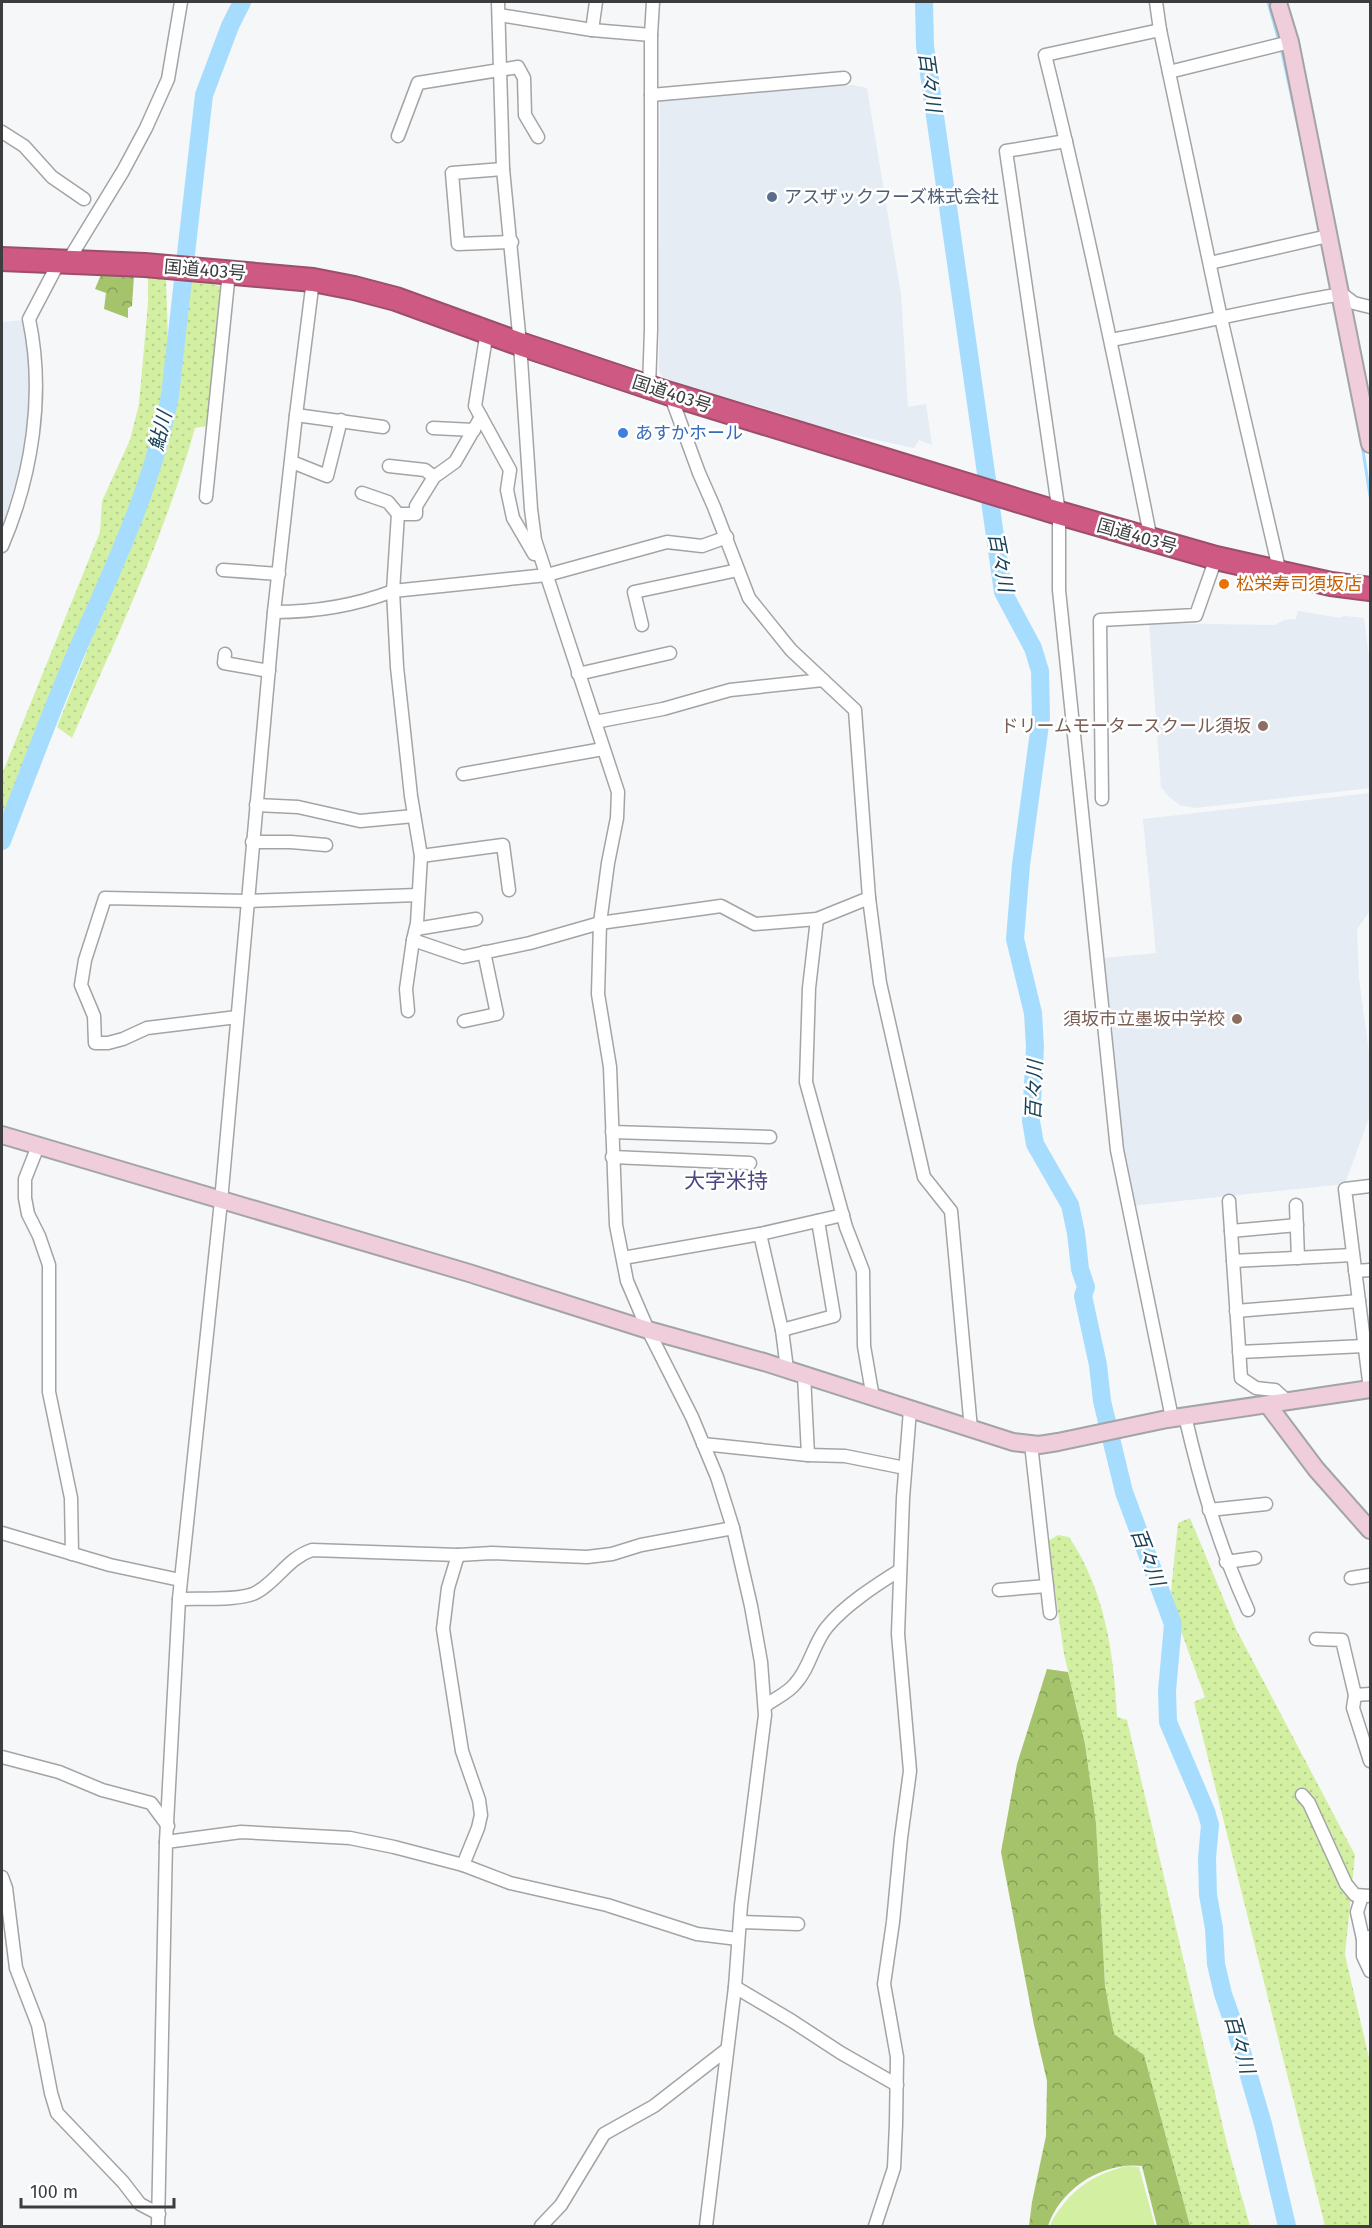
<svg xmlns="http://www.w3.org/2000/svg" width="1372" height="2228" font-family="'Fira Sans','Noto Sans JP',sans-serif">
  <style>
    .built { fill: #e5ecf4 }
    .green { fill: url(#green-dots) }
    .forest { fill: url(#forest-crowns) }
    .pitch { fill: #d3f0a2 }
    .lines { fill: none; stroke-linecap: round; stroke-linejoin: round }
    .stream { stroke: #a6ddfe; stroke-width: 3 }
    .river { stroke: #a6ddfe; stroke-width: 18 }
    .street-casing { stroke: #a3a4a6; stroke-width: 15 }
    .secondary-casing { stroke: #a3a4a6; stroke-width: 20 }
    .highway-casing { stroke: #9b4f6b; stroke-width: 26 }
    .street { stroke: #fff; stroke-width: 12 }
    .secondary { stroke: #f0cdda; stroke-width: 16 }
    .highway { stroke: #ce5983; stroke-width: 22 }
    .service-dot { fill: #5c6f8a; stroke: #fff; stroke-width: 2 }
    .shop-dot { fill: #3f7fe0; stroke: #fff; stroke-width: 2 }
    .food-dot { fill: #e8710a; stroke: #fff; stroke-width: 2 }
    .education-dot { fill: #8d6e63; stroke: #fff; stroke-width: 2 }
    .labels { text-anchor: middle; stroke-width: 5; stroke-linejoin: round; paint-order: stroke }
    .service-label { font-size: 18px; fill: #4e5e75; stroke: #fff; text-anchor: start }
    .street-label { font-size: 18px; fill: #3c3d3e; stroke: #fff }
    .shop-label { font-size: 18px; fill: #366cbe; stroke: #fff; text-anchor: start }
    .food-label { font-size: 18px; fill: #c56008; stroke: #fff; text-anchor: start }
    .education-label { font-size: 18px; fill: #785e54; stroke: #fff; text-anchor: end }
    .water-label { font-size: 20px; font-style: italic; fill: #1a435a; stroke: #fff }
    .quarter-label { font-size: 21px; fill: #4a4583; stroke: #fff }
  </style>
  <defs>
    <pattern id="green-dots" width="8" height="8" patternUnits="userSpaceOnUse" patternTransform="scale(1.5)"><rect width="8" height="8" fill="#d3f0a2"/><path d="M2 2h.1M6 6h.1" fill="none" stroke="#b6cf8d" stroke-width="1.8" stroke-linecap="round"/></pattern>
    <pattern id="forest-crowns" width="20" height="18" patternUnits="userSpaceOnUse" patternTransform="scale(1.5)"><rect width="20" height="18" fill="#a4c36a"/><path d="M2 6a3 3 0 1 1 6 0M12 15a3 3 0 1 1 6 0" fill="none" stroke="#87a059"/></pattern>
  </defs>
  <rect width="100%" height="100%" fill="#f5f7f9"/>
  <g class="built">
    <polygon points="853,85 867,88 901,294 908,407 926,404 932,445 919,440 914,448 804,424 791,416 665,380 659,371 660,101"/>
    <polygon points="24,320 30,365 31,408 20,468 2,528 2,322"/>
    <polygon points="1298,611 1340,618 1344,616 1364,618 1370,665 1370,788 1195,808 1180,805 1169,797 1161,787 1149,623 1275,625 1284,620 1296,619"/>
    <polygon points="1370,793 1370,911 1357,929 1359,979 1370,1060 1370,1115 1345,1184 1131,1206 1123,1163 1103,958 1156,953 1143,819"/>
  </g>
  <g class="green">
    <path d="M148,273L166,277C167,326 172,377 161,426C146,486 119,544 95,600C63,675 31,750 2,826V774L100,532L102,501L130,440L139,404L148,303Z"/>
    <path d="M179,278L220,286L207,426L195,428C165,535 117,637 72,738L57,727L166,451L175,414Z"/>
    <polygon points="1190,1518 1236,1629 1355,1855 1345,1955 1370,2062 1370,2226 1325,2226 1194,1702 1205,1697 1181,1631 1171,1591 1178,1523"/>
    <path d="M1058,1535L1069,1537C1105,1590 1114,1654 1117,1717L1127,1720L1227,2144L1250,2226H1190L1144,2055L1114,2034L1105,1986L1096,1823L1085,1744L1064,1654L1048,1541Z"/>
  </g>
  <g class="forest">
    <polygon points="102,272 134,275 132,306 128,308 128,318 104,309 106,293 95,289"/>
    <path d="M1047,1669L1068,1672L1085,1744L1096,1823L1105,1986L1114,2034L1144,2055L1190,2226H1157L1142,2166C1103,2161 1060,2189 1048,2226H1029L1032,2202L1046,2136L1047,2081L1034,2025L1001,1852L1017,1764Z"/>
  </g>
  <path class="pitch" d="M1127,2166L1139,2167L1155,2226H1050C1052,2220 1055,2215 1059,2210C1077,2185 1098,2173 1127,2166Z"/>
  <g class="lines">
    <g class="stream">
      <polyline points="1268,2 1279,41"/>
      <polyline points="1281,48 1304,153"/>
      <polyline points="1362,444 1370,496"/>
    </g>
    <g class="river">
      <polyline points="924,2 925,46 1003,592 1033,648 1040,671 1041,717 1021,865 1015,939 1033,1013 1035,1047 1031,1121 1035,1144 1070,1205 1076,1233 1080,1269 1086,1287 1083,1296 1098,1365 1102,1401 1124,1492 1173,1624 1167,1691 1168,1722 1206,1811 1210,1825 1207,1858 1208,1895 1214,1928 1216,1964 1223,1994 1236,2031 1263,2124 1287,2226"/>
      <path d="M2,841C26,779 49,716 75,655C112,570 153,487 170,395L204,95L230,26L242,2"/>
    </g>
    <g class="street-casing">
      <g id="street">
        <polyline points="498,2 503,169 520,344 531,509 535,540 618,792 617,818 608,863 600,923 598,994 610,1067 616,1225 627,1281 648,1330 692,1417 717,1477 733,1528 751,1606 761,1662 765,1715 741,1905 735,1987 706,2226"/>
        <polyline points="1156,2 1160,30 1221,318 1280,573"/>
        <polyline points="499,15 592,30 651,35"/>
        <polyline points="592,30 596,2"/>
        <polyline points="1169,72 1290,42"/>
        <polyline points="651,95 844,78"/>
        <polyline points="2,132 24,146 52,177 84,199"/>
        <polyline points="398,136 418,83 518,67 524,78 525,115 538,137"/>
        <polyline points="1066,141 1006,151 1059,513 1059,590 1117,1150 1172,1418"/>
        <polyline points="503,169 452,173 458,244 512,242"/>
        <polyline points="68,261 123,171 146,128 168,79 181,2"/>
        <polyline points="1210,263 1328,236"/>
        <polyline points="487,331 475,406 510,470 507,490 513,518 534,554"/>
        <path d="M1111,340C1188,326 1264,307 1342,294L1354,303L1370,307"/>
        <polyline points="649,387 651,330 651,35 653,2"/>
        <polyline points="670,394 699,473 714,507 749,598 791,650 855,710 869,898 880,983 924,1177 951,1211 971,1429"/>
        <polyline points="296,415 383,427"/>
        <polyline points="433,428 474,430"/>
        <polyline points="292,462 327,476 341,420"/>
        <polyline points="389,466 425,470 434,477"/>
        <polyline points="362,493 388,502 398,514 393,591 397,667 411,796 421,856 417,923 413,940 463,957 530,943 600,923 721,906 755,924 817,919 869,898"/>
        <polyline points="206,497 229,272"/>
        <polyline points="398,514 416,514 416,506 434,477 455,462 481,417"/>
        <path d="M1151,540C1119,378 1085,216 1045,55L1160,30"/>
        <path d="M2,546C32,476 45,394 29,319L60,260"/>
        <polyline points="223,570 279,574"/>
        <path d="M274,612C316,612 354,606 393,591L547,575L667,542L702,546L727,537"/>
        <polyline points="642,625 634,592 738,570"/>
        <polyline points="225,654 224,663 269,671"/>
        <polyline points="578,674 670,653"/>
        <polyline points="595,722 663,709 730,690 823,680"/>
        <polyline points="463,774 603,749"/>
        <polyline points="1102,799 1100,620 1196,615 1216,558"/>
        <polyline points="256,805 298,807 360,821 414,816"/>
        <polyline points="252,842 291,842 326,845"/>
        <polyline points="421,856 503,845 509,890"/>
        <polyline points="817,919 809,988 806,1082 846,1227 863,1271 864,1346 873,1398"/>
        <polyline points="416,929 476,919"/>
        <polyline points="408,1011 406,989 413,940"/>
        <polyline points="237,1017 147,1028 123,1039 108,1043 95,1043 94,1016 81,985 85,960 105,898 247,901 418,895"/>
        <polyline points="464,1021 497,1014 484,952"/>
        <polyline points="612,1132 770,1137"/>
        <polyline points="38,1146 25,1179 25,1198 28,1214 39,1236 49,1265 49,1392 71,1498 72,1554"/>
        <polyline points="612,1157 750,1163"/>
        <polyline points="1229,1201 1241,1378 1256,1388 1275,1390 1287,1401"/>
        <polyline points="1296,1205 1298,1258"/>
        <polyline points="1231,1231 1297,1225"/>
        <polyline points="760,1234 782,1330 787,1369"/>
        <polyline points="623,1258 760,1234 843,1215"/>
        <polyline points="1233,1261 1353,1255"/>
        <polyline points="1355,1271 1370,1270"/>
        <polyline points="1236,1311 1359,1301"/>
        <polyline points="782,1330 834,1316 818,1221"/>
        <polyline points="1239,1352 1364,1346"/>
        <polyline points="1370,1389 1345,1189 1370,1186"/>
        <path d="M1185,1416C1201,1485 1219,1546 1248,1610"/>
        <polyline points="703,1444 808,1455 804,1375"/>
        <polyline points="1031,1444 1050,1613"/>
        <polyline points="808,1455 845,1456 905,1468"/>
        <polyline points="1209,1510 1266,1504"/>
        <polyline points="2,1533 110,1565 180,1580"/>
        <polyline points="458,1555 448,1588 443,1629 462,1751 479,1800 481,1815 478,1828 463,1865"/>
        <polyline points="1226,1562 1255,1558"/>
        <polyline points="1351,1578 1370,1575"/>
        <polyline points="999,1590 1047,1586"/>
        <path d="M179,1599C197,1598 243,1601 257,1592C278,1580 288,1558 312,1550L458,1555L492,1553L587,1557L612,1554L641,1545L733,1528"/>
        <polyline points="1316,1639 1342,1640 1355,1695 1370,1694"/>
        <polyline points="1355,1695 1353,1708 1370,1761"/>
        <path d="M765,1706C774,1699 788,1693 795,1684C810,1668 813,1644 827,1627C845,1605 876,1585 900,1570"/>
        <polyline points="2,1757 59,1772 102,1790 151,1803 168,1826"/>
        <polyline points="1302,1795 1309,1803 1346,1884 1355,1895 1370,1896"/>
        <polyline points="166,1842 241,1832 350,1838 394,1847 463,1865 510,1883 607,1905 697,1934 738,1939"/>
        <polyline points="2,1877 6,1888 16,1968 38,2025 51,2093 57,2113 123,2182 140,2204 159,2214"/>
        <polyline points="1362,1896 1357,1912 1363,1939"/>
        <polyline points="740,1922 798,1924"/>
        <polyline points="1369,1937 1363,1939 1363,1956 1370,1971"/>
        <polyline points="735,1987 792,2021 841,2053 897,2085"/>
        <polyline points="158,2226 166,1842 179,1599 221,1201 274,612 296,415 313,280"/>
        <polyline points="541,2226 561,2205 604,2134 654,2106 726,2050"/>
        <polyline points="875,2226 894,2168 896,2124 897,2057 884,1984 893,1922 901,1838 910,1771 898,1634 903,1498 910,1410"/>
      </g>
    </g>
    <g class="secondary-casing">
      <g id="secondary">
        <polyline points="1279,6 1290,42 1370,444"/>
        <polyline points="2,1135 469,1273 648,1330 764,1362 1013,1442 1039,1445 1058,1442 1167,1419 1370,1389"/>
        <polyline points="1268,1405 1316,1469 1370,1530"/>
      </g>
    </g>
    <g class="highway-casing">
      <polyline id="highway" points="2,259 145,265 313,280 354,288 396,299 520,344 670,394 1052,511 1216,558 1331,584 1370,589"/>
    </g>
    <use href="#street" class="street"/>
    <use href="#secondary" class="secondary"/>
    <use href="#highway" class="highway"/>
  </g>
  <circle class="service-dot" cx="772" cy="197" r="6"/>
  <circle class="shop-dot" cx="623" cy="433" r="6"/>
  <circle class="food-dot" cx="1224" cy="584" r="6"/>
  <g class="education-dot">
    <circle cx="1263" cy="726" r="6"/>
    <circle cx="1237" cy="1019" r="6"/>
  </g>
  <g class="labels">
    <g class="service-label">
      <text x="784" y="203">アスザックフーズ株式会社</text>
    </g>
    <g class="street-label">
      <text transform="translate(205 270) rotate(5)" y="6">国道403号</text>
      <text transform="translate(672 394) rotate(18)" y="6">国道403号</text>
      <text transform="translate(1137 536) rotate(16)" y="6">国道403号</text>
    </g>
    <g class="shop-label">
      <text x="635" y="439">あすかホール</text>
    </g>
    <g class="food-label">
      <text x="1236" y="590">松栄寿司須坂店</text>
    </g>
    <g class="education-label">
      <text x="1251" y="732">ドリームモータースクール須坂</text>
      <text x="1225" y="1025">須坂市立墨坂中学校</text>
    </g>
    <g class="water-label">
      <text transform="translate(930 82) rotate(82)" y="7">百々川</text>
      <text transform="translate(160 431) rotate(-76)" y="7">鮎川</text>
      <text transform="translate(1001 562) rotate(79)" y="7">百々川</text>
      <text transform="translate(1034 1090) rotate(-88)" y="7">百々川</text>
      <text transform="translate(1148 1557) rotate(69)" y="7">百々川</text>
      <text transform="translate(1240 2044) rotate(74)" y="7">百々川</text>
    </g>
    <g class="quarter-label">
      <text x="726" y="1188">大字米持</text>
    </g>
  </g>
  <rect width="1372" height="2228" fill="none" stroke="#3c3d3e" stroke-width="6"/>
  <path d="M21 2198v9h153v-9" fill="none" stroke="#3c3d3e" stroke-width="3"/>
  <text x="30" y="2198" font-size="18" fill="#3c3d3e" stroke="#ffffff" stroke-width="4.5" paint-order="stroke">100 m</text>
</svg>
